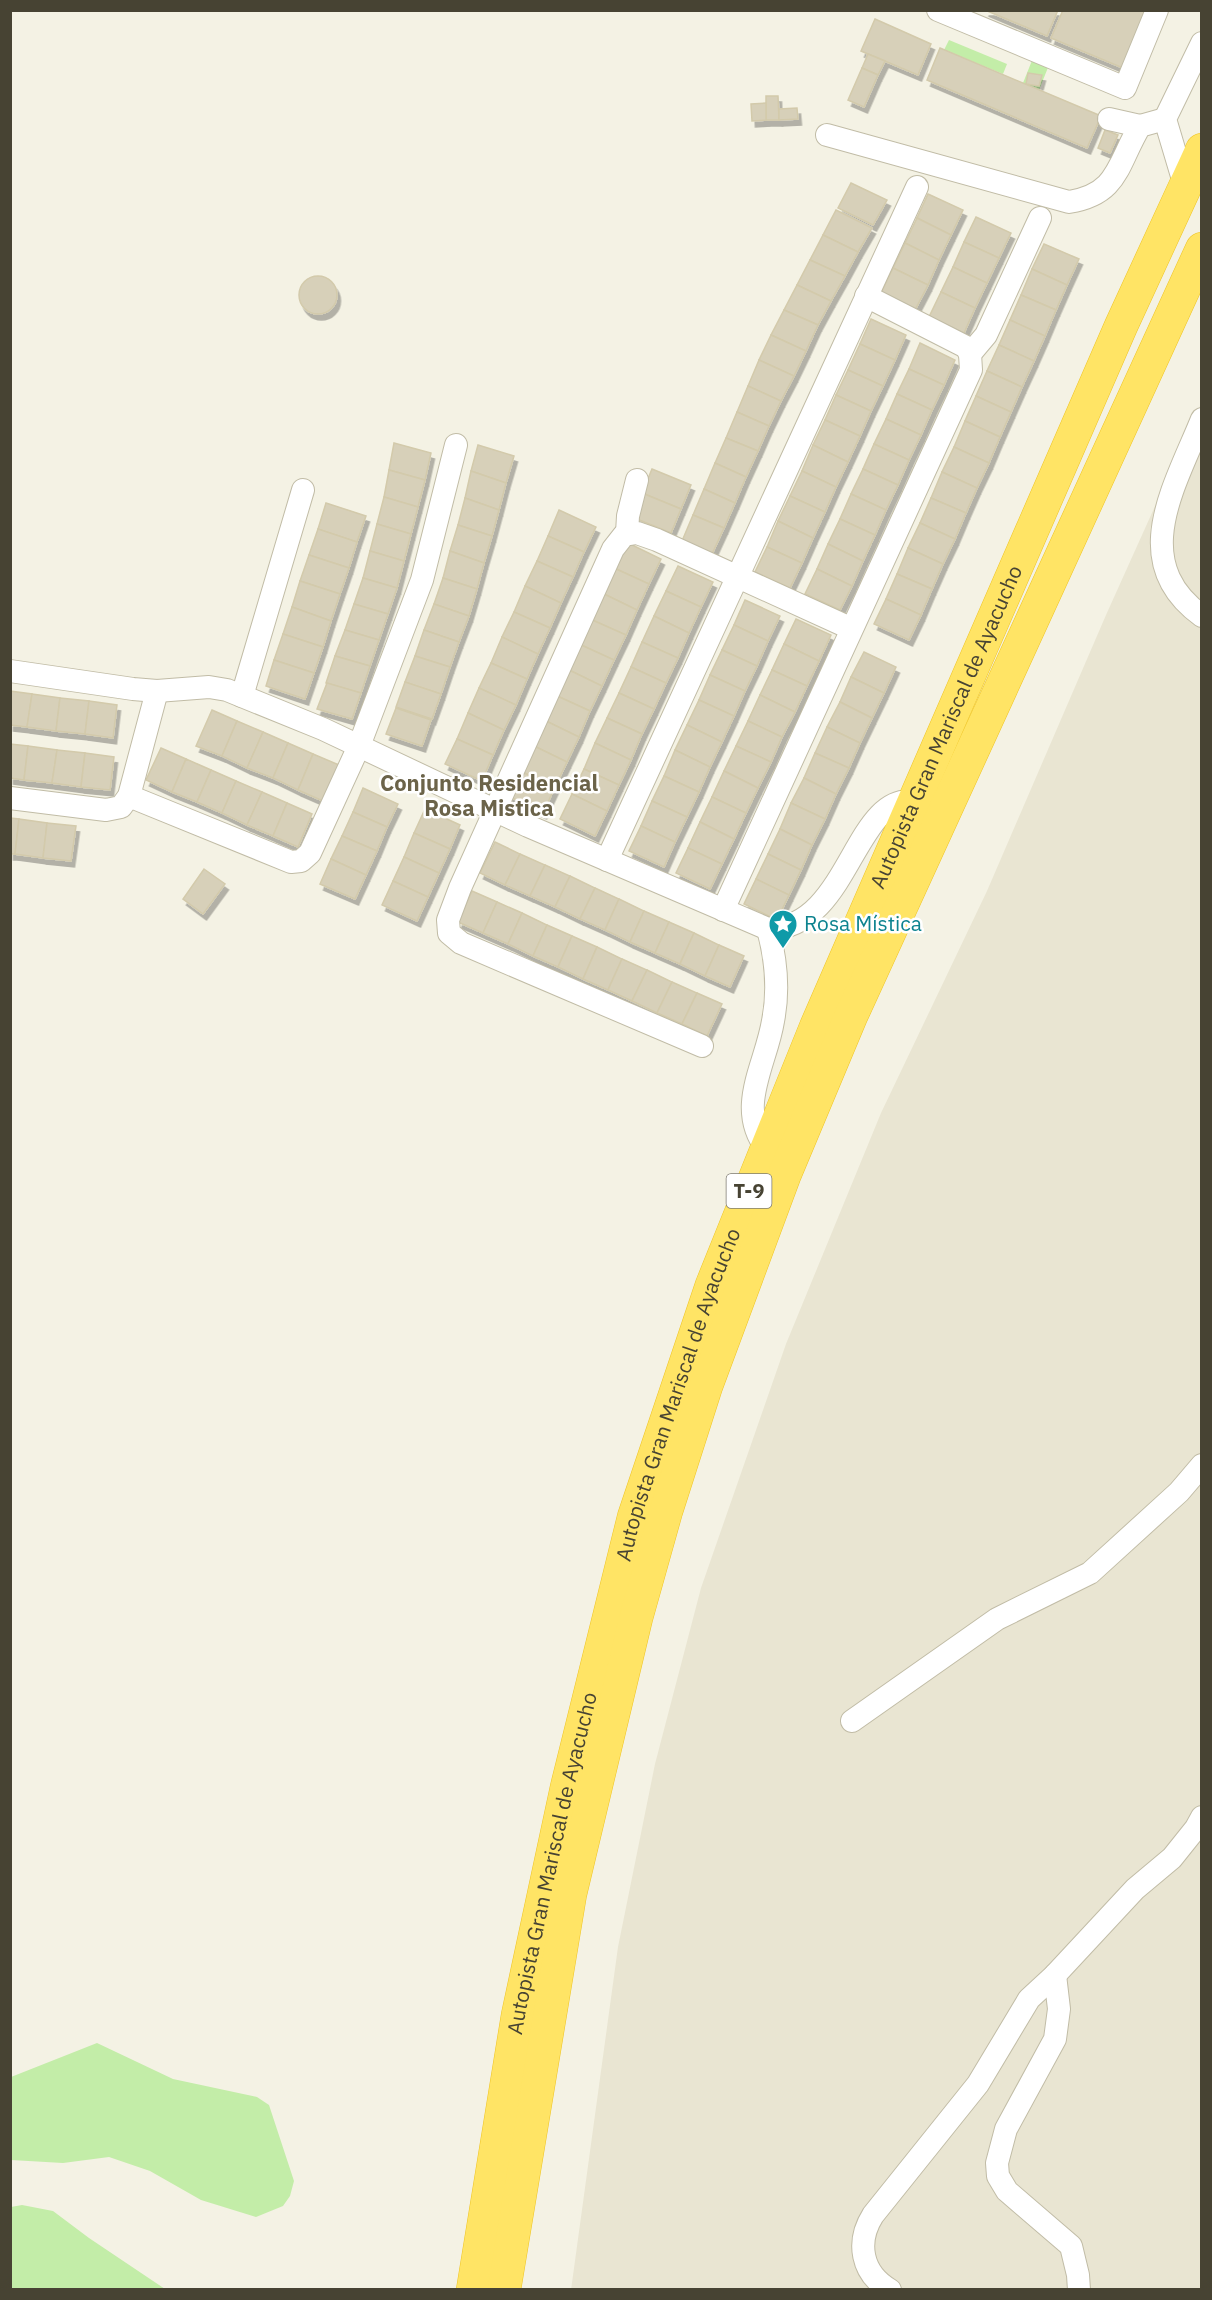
<svg xmlns="http://www.w3.org/2000/svg" width="1212" height="2300" font-family="'IBM Plex Sans',sans-serif">
  <style>
    .residential { fill: #e9e5d2 }
    .green { fill: #c3eda8 }
    .building { fill: #d7d0b9; stroke: #d3caab; stroke-width: 1.5; filter: url(#shadow) }
    .lines { fill: none; stroke-linecap: round; stroke-linejoin: round }
    .minor-casing { stroke: #c1bca6; stroke-width: 24 }
    .highway-casing { stroke: #efc424; stroke-width: 34 }
    .minor { stroke: #fff; stroke-width: 22 }
    .highway { stroke: #ffe465; stroke-width: 33 }
    .labels { text-anchor: middle; stroke-width: 5; stroke-linejoin: round; paint-order: stroke }
    .shield { fill: #fff; stroke: #7e7b70; stroke-width: 1.5 }
    .shield-label { font-size: 20px; font-weight: bold; fill: #474333 }
    .street-label { font-size: 21px; fill: #474333; stroke: #fff }
    .culture-label { font-size: 21px; fill: #0d838f; stroke: #fff; text-anchor: start }
    .neighbourhood-label { font-size: 22px; font-weight: bold; fill: #6b6349; stroke: #fff }
  </style>
  <defs>
    <filter id="shadow"><feDropShadow dx="3.5" dy="6" stdDeviation="0" flood-color="#0004"/></filter>
  </defs>
  <rect width="100%" height="100%" fill="#f4f2e4"/>
  <polygon class="residential" points="1201,404 1201,2289 571,2290 618,1947 655,1764 701,1588 786,1344 881,1113 987,891 1106,615"/>
  <g class="green">
    <polygon points="949,40 1007,64 1003,74 944,50"/>
    <polygon points="1033,58 1049,65 1039,90 1023,83"/>
    <polygon points="97,2043 173,2079 257,2097 269,2105 294,2181 290,2196 283,2206 256,2217 201,2200 150,2171 109,2157 63,2163 11,2160 11,2077"/>
    <polygon points="22,2205 53,2211 89,2238 165,2289 11,2289 11,2207"/>
  </g>
  <g class="building">
    <polygon points="985,10 1058,10 1047,36"/>
    <polygon points="1063,10 1147,10 1123,68 1051,38"/>
    <polygon points="875,19 931,44 918,75 861,51"/>
    <polygon points="940,48 1101,116 1087,148 927,80"/>
    <polygon points="868,54 885,61 878,75 862,68"/>
    <polygon points="862,68 878,75 864,107 848,100"/>
    <polygon points="1028,73 1042,75 1039,86 1026,84"/>
    <polygon points="766,96 778,96 779,120 766,120"/>
    <polygon points="766,103 766,120 752,121 751,104"/>
    <polygon points="797,108 798,119 779,120 779,109"/>
    <polygon points="1105,130 1118,135 1110,153 1098,148"/>
    <polygon points="851,183 887,200 873,225 838,208"/>
    <polygon points="928,194 963,210 951,235 917,218"/>
    <polygon points="836,210 872,228 858,252 823,235"/>
    <polygon points="976,217 1011,233 999,258 964,242"/>
    <polygon points="917,218 951,235 939,260 905,243"/>
    <polygon points="823,235 858,252 845,276 810,260"/>
    <polygon points="964,242 999,258 987,283 953,267"/>
    <polygon points="905,243 939,260 928,285 893,268"/>
    <polygon points="1044,244 1079,259 1067,285 1032,269"/>
    <polygon points="810,260 845,276 831,301 797,285"/>
    <polygon points="953,267 987,283 975,308 941,292"/>
    <polygon points="893,268 928,285 915,310 881,293"/>
    <polygon points="1032,269 1067,285 1056,310 1021,295"/>
    <circle cx="318" cy="295" r="19"/>
    <polygon points="797,285 831,301 818,325 784,310"/>
    <polygon points="941,292 975,308 964,333 929,317"/>
    <polygon points="1021,295 1056,310 1045,336 1010,320"/>
    <polygon points="784,310 818,325 806,351 771,335"/>
    <polygon points="871,319 906,335 895,360 860,344"/>
    <polygon points="1010,320 1045,336 1034,361 999,345"/>
    <polygon points="771,335 806,351 794,376 759,360"/>
    <polygon points="920,343 955,360 944,385 909,369"/>
    <polygon points="860,344 895,360 883,386 848,370"/>
    <polygon points="999,345 1034,361 1022,387 987,371"/>
    <polygon points="759,360 794,376 781,401 748,386"/>
    <polygon points="909,369 944,385 932,410 897,394"/>
    <polygon points="848,370 883,386 871,411 836,395"/>
    <polygon points="987,371 1022,387 1011,412 976,396"/>
    <polygon points="748,386 781,401 769,426 737,412"/>
    <polygon points="897,394 932,410 921,435 886,419"/>
    <polygon points="836,395 871,411 860,436 825,420"/>
    <polygon points="976,396 1011,412 1000,437 965,421"/>
    <polygon points="737,412 769,426 758,451 726,438"/>
    <polygon points="886,419 921,435 909,460 874,444"/>
    <polygon points="825,420 860,436 848,462 813,445"/>
    <polygon points="965,421 1000,437 989,463 954,447"/>
    <polygon points="726,438 758,451 746,477 715,463"/>
    <polygon points="394,443 431,453 425,480 389,470"/>
    <polygon points="874,444 909,460 898,485 863,469"/>
    <polygon points="478,445 514,456 506,483 471,471"/>
    <polygon points="813,445 848,462 836,487 802,471"/>
    <polygon points="954,447 989,463 977,488 942,472"/>
    <polygon points="715,463 746,477 735,503 704,489"/>
    <polygon points="652,469 691,485 681,509 642,493"/>
    <polygon points="863,469 898,485 886,510 851,494"/>
    <polygon points="389,470 425,480 418,507 384,497"/>
    <polygon points="471,471 506,483 499,510 465,498"/>
    <polygon points="802,471 836,487 825,512 790,496"/>
    <polygon points="942,472 977,488 966,513 931,498"/>
    <polygon points="704,489 735,503 724,528 693,515"/>
    <polygon points="642,493 681,509 671,533 632,517"/>
    <polygon points="851,494 886,510 875,535 840,519"/>
    <polygon points="790,496 825,512 813,538 778,521"/>
    <polygon points="384,497 418,507 411,534 377,524"/>
    <polygon points="465,498 499,510 492,536 458,525"/>
    <polygon points="931,498 966,513 955,539 920,523"/>
    <polygon points="326,503 366,516 357,542 318,529"/>
    <polygon points="559,510 596,527 584,552 548,536"/>
    <polygon points="693,515 724,528 712,554 682,541"/>
    <polygon points="840,519 875,535 863,561 828,544"/>
    <polygon points="778,521 813,538 802,563 767,547"/>
    <polygon points="920,523 955,539 943,564 908,548"/>
    <polygon points="377,524 411,534 404,561 370,551"/>
    <polygon points="458,525 492,536 484,563 450,551"/>
    <polygon points="318,529 357,542 349,568 309,555"/>
    <polygon points="548,536 584,552 573,577 537,561"/>
    <polygon points="626,542 661,559 649,584 614,568"/>
    <polygon points="828,544 863,561 852,586 817,569"/>
    <polygon points="767,547 802,563 790,588 755,572"/>
    <polygon points="908,548 943,564 932,589 897,574"/>
    <polygon points="370,551 404,561 397,588 363,578"/>
    <polygon points="450,551 484,563 477,589 443,578"/>
    <polygon points="309,555 349,568 340,594 300,581"/>
    <polygon points="537,561 573,577 561,603 525,586"/>
    <polygon points="678,566 713,582 701,607 666,591"/>
    <polygon points="614,568 649,584 637,610 602,593"/>
    <polygon points="817,569 852,586 840,610 805,594"/>
    <polygon points="897,574 932,589 921,615 886,599"/>
    <polygon points="363,578 397,588 388,614 354,604"/>
    <polygon points="443,578 477,589 469,616 434,604"/>
    <polygon points="300,581 340,594 331,621 292,607"/>
    <polygon points="525,586 561,603 550,628 514,612"/>
    <polygon points="666,591 701,607 689,633 654,616"/>
    <polygon points="602,593 637,610 626,635 590,619"/>
    <polygon points="886,599 921,615 909,640 874,624"/>
    <polygon points="745,600 780,616 768,641 734,625"/>
    <polygon points="354,604 388,614 379,640 345,630"/>
    <polygon points="434,604 469,616 459,642 424,630"/>
    <polygon points="292,607 331,621 323,647 283,634"/>
    <polygon points="514,612 550,628 538,654 502,637"/>
    <polygon points="654,616 689,633 678,658 642,642"/>
    <polygon points="590,619 626,635 614,660 579,644"/>
    <polygon points="796,619 831,635 819,661 784,644"/>
    <polygon points="734,625 768,641 757,666 722,650"/>
    <polygon points="345,630 379,640 370,666 335,656"/>
    <polygon points="424,630 459,642 450,667 415,656"/>
    <polygon points="283,634 323,647 314,673 274,660"/>
    <polygon points="502,637 538,654 527,679 491,663"/>
    <polygon points="642,642 678,658 666,683 631,667"/>
    <polygon points="579,644 614,660 602,686 567,669"/>
    <polygon points="784,644 819,661 807,686 772,670"/>
    <polygon points="722,650 757,666 745,691 710,675"/>
    <polygon points="864,652 896,667 884,693 851,677"/>
    <polygon points="335,656 370,666 361,693 326,683"/>
    <polygon points="415,656 450,667 441,694 405,682"/>
    <polygon points="274,660 314,673 305,699 266,686"/>
    <polygon points="491,663 527,679 516,705 479,688"/>
    <polygon points="631,667 666,683 654,709 619,693"/>
    <polygon points="567,669 602,686 590,711 555,695"/>
    <polygon points="772,670 807,686 795,712 760,695"/>
    <polygon points="710,675 745,691 734,716 699,700"/>
    <polygon points="851,677 884,693 872,718 840,702"/>
    <polygon points="405,682 441,694 432,719 396,707"/>
    <polygon points="327,683 361,693 352,719 317,709"/>
    <polygon points="479,688 516,705 504,730 468,713"/>
    <polygon points="10,691 32,694 27,727 10,725"/>
    <polygon points="619,693 654,709 642,734 607,718"/>
    <polygon points="32,694 60,698 56,731 27,727"/>
    <polygon points="555,695 590,711 579,737 544,720"/>
    <polygon points="760,695 795,712 782,737 748,721"/>
    <polygon points="60,698 89,701 85,734 56,731"/>
    <polygon points="699,700 734,716 722,742 687,725"/>
    <polygon points="89,701 117,705 113,738 85,734"/>
    <polygon points="840,702 872,718 860,743 827,727"/>
    <polygon points="396,708 431,720 422,746 386,734"/>
    <polygon points="212,710 237,721 222,756 196,746"/>
    <polygon points="468,713 504,730 493,755 457,739"/>
    <polygon points="607,718 642,734 631,760 595,743"/>
    <polygon points="544,720 579,737 567,762 532,745"/>
    <polygon points="237,721 263,732 247,768 222,756"/>
    <polygon points="748,721 782,737 771,762 736,746"/>
    <polygon points="687,725 722,742 710,767 675,750"/>
    <polygon points="827,727 860,743 849,768 815,753"/>
    <polygon points="263,732 288,743 273,778 247,768"/>
    <polygon points="457,739 493,755 482,781 445,764"/>
    <polygon points="288,743 313,754 298,790 273,778"/>
    <polygon points="595,743 631,760 619,785 584,769"/>
    <polygon points="10,744 28,746 24,780 10,778"/>
    <polygon points="532,745 567,762 555,787 520,771"/>
    <polygon points="28,746 57,750 52,783 24,780"/>
    <polygon points="736,746 771,762 758,788 724,771"/>
    <polygon points="161,748 186,759 172,792 146,780"/>
    <polygon points="57,750 85,753 81,787 52,783"/>
    <polygon points="675,750 710,767 699,792 664,776"/>
    <polygon points="85,753 114,757 110,790 81,787"/>
    <polygon points="815,753 849,768 836,794 804,778"/>
    <polygon points="313,754 339,765 323,801 298,790"/>
    <polygon points="186,759 211,770 197,802 172,792"/>
    <polygon points="584,769 619,785 607,811 572,794"/>
    <polygon points="211,770 236,781 222,813 197,802"/>
    <polygon points="520,771 555,787 543,813 508,796"/>
    <polygon points="724,771 758,788 746,813 712,797"/>
    <polygon points="664,776 699,792 687,817 652,801"/>
    <polygon points="804,778 836,794 825,819 791,803"/>
    <polygon points="236,781 262,792 247,825 222,813"/>
    <polygon points="363,788 398,804 387,827 353,812"/>
    <polygon points="262,792 287,803 273,836 247,825"/>
    <polygon points="572,794 607,811 595,836 560,819"/>
    <polygon points="712,797 746,813 734,839 700,822"/>
    <polygon points="652,801 687,817 675,842 641,826"/>
    <polygon points="287,803 312,814 298,847 273,836"/>
    <polygon points="791,803 825,819 812,845 780,829"/>
    <polygon points="425,809 460,825 450,849 414,833"/>
    <polygon points="353,812 387,827 377,851 342,836"/>
    <polygon points="10,818 19,819 15,854 10,854"/>
    <polygon points="19,819 47,823 43,858 15,854"/>
    <polygon points="700,822 734,839 722,864 688,848"/>
    <polygon points="47,823 76,826 71,861 43,858"/>
    <polygon points="641,826 675,842 664,867 629,851"/>
    <polygon points="780,829 812,845 801,870 768,854"/>
    <polygon points="414,833 450,849 439,873 404,857"/>
    <polygon points="342,836 377,851 366,875 331,859"/>
    <polygon points="495,842 520,854 505,885 480,873"/>
    <polygon points="688,848 722,864 710,889 676,873"/>
    <polygon points="520,854 545,865 530,896 505,885"/>
    <polygon points="768,854 801,870 789,895 756,879"/>
    <polygon points="404,857 439,873 428,897 393,881"/>
    <polygon points="331,859 366,875 355,899 320,884"/>
    <polygon points="545,865 570,876 555,907 530,896"/>
    <polygon points="204,869 225,884 203,914 183,899"/>
    <polygon points="570,876 595,888 580,919 555,907"/>
    <polygon points="756,879 789,895 777,920 744,904"/>
    <polygon points="393,881 428,897 417,921 382,905"/>
    <polygon points="595,888 619,899 605,930 580,919"/>
    <polygon points="472,891 497,902 483,933 458,922"/>
    <polygon points="619,899 644,911 630,942 605,930"/>
    <polygon points="497,902 522,913 508,944 483,933"/>
    <polygon points="644,911 669,922 655,953 630,942"/>
    <polygon points="522,913 547,925 533,956 508,944"/>
    <polygon points="669,922 694,933 680,964 655,953"/>
    <polygon points="547,925 572,936 558,967 533,956"/>
    <polygon points="694,933 719,945 705,976 680,964"/>
    <polygon points="572,936 597,947 583,979 558,967"/>
    <polygon points="719,945 744,956 730,987 705,976"/>
    <polygon points="597,947 622,959 608,990 583,979"/>
    <polygon points="622,959 647,970 632,1001 608,990"/>
    <polygon points="647,970 672,982 657,1013 632,1001"/>
    <polygon points="672,982 697,993 682,1024 657,1013"/>
    <polygon points="697,993 722,1004 707,1036 682,1024"/>
  </g>
  <g class="lines">
    <g class="minor-casing">
      <g id="minor">
        <polyline points="938,10 1125,88 1157,10"/>
        <polyline points="1109,119 1140,126"/>
        <path d="M827,135L1069,202C1119,194 1117,164 1140,126L1165,119"/>
        <polyline points="1185,186 1165,119 1202,43"/>
        <polyline points="970,354 986,335 1040,218"/>
        <path d="M1202,419C1175,486 1127,562 1202,616"/>
        <polyline points="627,533 628,516 637,480"/>
        <path d="M10,671L133,689L157,691L209,687L227,690L323,729L528,826L768,929C850,929 854,790 916,802"/>
        <polyline points="242,696 303,490"/>
        <polyline points="129,796 291,862 301,861 310,853 359,746 422,580 456,445"/>
        <polyline points="10,798 106,810 121,807 129,796 157,691"/>
        <polyline points="607,860 917,187"/>
        <polyline points="723,910 971,370 970,354 966,347 866,296"/>
        <polyline points="702,1046 461,943 449,933 448,920 460,888 613,549 624,535 637,533 657,540 850,628"/>
        <path d="M767,1149C735,1108 766,1065 773,1021C779,991 776,959 768,929"/>
        <polyline points="852,1721 997,1619 1090,1573 1179,1492 1202,1465"/>
        <polyline points="1055,1975 1059,2009 1055,2039 1006,2129 997,2163 998,2176 1007,2191 1071,2246 1078,2275 1079,2290"/>
        <path d="M890,2290C861,2273 856,2242 873,2215L978,2084L1029,1999L1055,1975L1135,1889L1172,1858L1196,1828L1202,1817"/>
      </g>
    </g>
    <g class="highway-casing">
      <g id="highway">
        <path id="s1" d="M473,2290L518,2015L567,1787L634,1517L712,1285L816,1027L1121,326L1202,150"/>
        <polyline points="504,2290 570,1894 636,1618 666,1511 706,1386 784,1176 851,1016 1202,249"/>
      </g>
    </g>
    <use href="#minor" class="minor"/>
    <use href="#highway" class="highway"/>
  </g>
  <defs>
    <g id="sight-pin" transform="scale(1.5)"><path d="M0 17L-7.5 6A9.5 9.5 0 1 1 7.5 6Z" fill="#0f9aa8" stroke="#fff"/><path d="M0-6L1.8-2.2L6-1.7L2.9 1.2L3.7 5.4L0 3.3L-3.7 5.4L-2.9 1.2L-6-1.7L-1.8-2.2Z" fill="#fff"/></g>
  </defs>
  <g fill-rule="evenodd">
    <use href="#sight-pin" x="783" y="924"/>
  </g>
  <g class="labels">
    <rect class="shield" x="726.5" y="1174" width="45" height="34" rx="4.5"/>
    <g class="shield-label">
      <text x="749" y="1198">T-9</text>
    </g>
    <g class="street-label">
      <text dy="7" stroke="none"><textPath href="#s1" startOffset="1640">Autopista Gran Mariscal de Ayacucho</textPath></text>
      <text dy="7" stroke="none"><textPath href="#s1" startOffset="920">Autopista Gran Mariscal de Ayacucho</textPath></text>
      <text dy="7" stroke="none"><textPath href="#s1" startOffset="434">Autopista Gran Mariscal de Ayacucho</textPath></text>
    </g>
    <g class="culture-label">
      <text x="804" y="931">Rosa Mística</text>
    </g>
    <g class="neighbourhood-label">
      <text x="489" y="791">Conjunto Residencial<tspan x="489" dy="25">Rosa Mistica</tspan></text>
    </g>
  </g>
  <rect width="1212" height="2300" fill="none" stroke="#474333" stroke-width="24"/>
</svg>
